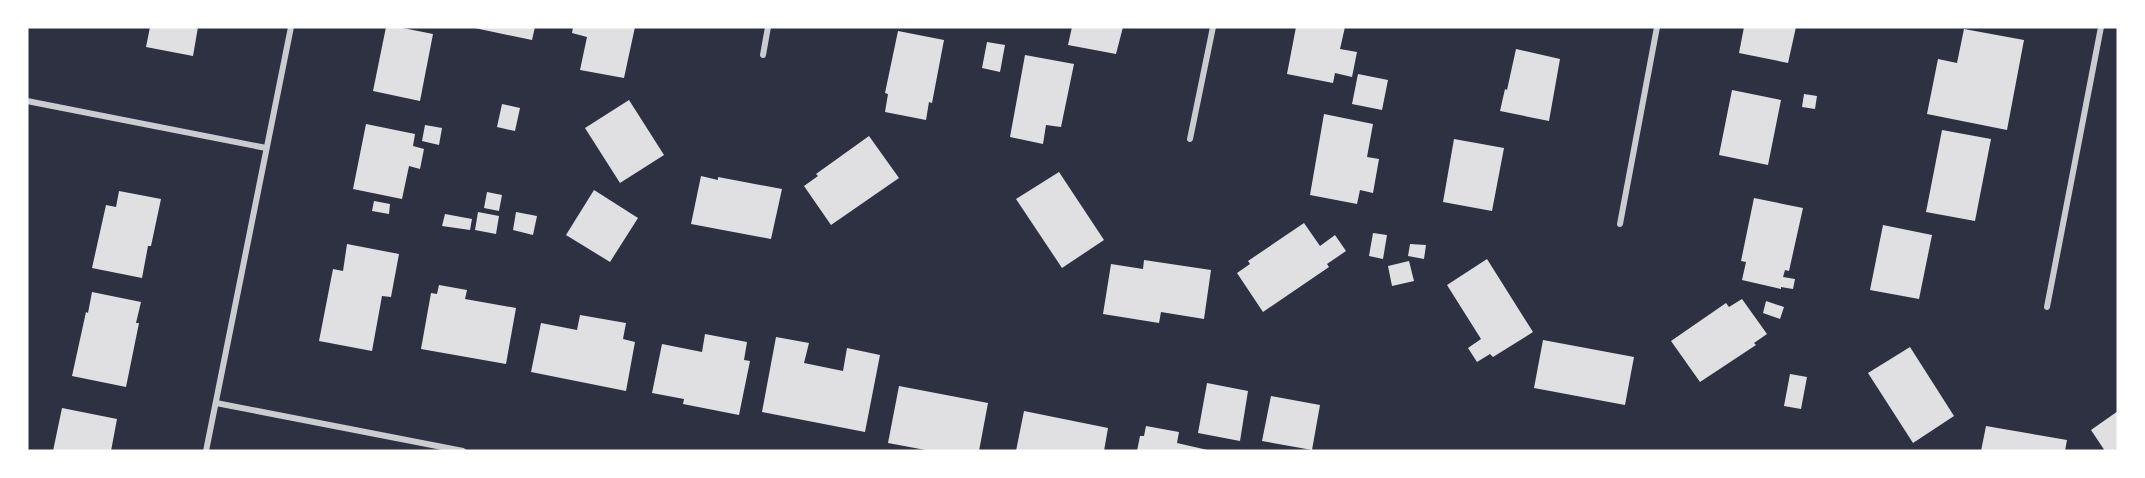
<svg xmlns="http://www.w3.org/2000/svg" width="2145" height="478" font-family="Helvetica,sans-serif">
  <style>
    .building { fill: #e0e0e3 }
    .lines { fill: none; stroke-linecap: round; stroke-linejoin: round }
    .minor { stroke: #caccd0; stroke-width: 6 }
  </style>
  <rect width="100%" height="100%" fill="#2d3142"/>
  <g class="building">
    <polygon points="150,27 198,27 193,56 146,47"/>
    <polygon points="386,27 398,27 433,34 420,101 373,91"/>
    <polygon points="470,27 535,27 532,40"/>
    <polygon points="573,27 635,27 624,78 580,70 587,37 572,33"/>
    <polygon points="1072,27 1123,27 1116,54 1068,45"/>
    <polygon points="1296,27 1345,27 1340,49 1357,52 1352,77 1335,73 1333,83 1287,74"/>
    <polygon points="1744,27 1796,27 1788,63 1739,53"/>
    <polygon points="1964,29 2024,40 2007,130 1927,114 1938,59 1957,63"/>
    <polygon points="898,31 944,40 932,103 929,102 926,120 885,112 888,94 885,93"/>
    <polygon points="987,42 1005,45 1000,72 982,68"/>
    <polygon points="1516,49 1560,59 1549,121 1500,111 1505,89 1507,90"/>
    <polygon points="1025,55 1074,64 1061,127 1046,125 1043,144 1010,137"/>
    <polygon points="1358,74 1388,80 1382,110 1352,104"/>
    <polygon points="1732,90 1781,100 1768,165 1719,155"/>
    <polygon points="1804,94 1817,96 1815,109 1802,107"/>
    <polygon points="629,100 664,155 620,183 585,128"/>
    <polygon points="502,104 520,108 515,131 497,127"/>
    <polygon points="1324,114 1373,124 1367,157 1379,159 1373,193 1360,190 1357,204 1310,195"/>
    <polygon points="366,124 415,134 413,146 424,149 420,169 409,166 402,199 353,189"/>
    <polygon points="425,125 442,128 439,145 422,141"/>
    <polygon points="1942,130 1991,139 1975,221 1926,212"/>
    <polygon points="869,136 899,178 831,225 804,186 818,176 816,174"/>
    <polygon points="1454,139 1504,148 1492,211 1443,202"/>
    <polygon points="1059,172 1104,240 1062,268 1016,199"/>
    <polygon points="701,176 718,180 718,177 782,189 771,239 691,224"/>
    <polygon points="594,190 638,218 610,262 566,235"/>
    <polygon points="119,191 161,199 151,246 148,246 142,278 92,268 106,205 116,207"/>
    <polygon points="487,192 502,195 499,211 484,208"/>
    <polygon points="1754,198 1803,208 1789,271 1785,270 1783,277 1795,279 1793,289 1781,287 1781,289 1742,280 1746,262 1741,261"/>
    <polygon points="374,201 390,204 389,214 372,211"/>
    <polygon points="478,212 499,216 496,234 475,230"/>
    <polygon points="516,212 537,216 533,235 513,230"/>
    <polygon points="445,214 472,219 470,230 442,226"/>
    <polygon points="1304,223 1320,246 1335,235 1346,251 1327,264 1329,267 1263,312 1237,273 1250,264 1248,261"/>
    <polygon points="1883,225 1932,235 1919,299 1870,290"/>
    <polygon points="1373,233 1387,235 1383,259 1369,256"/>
    <polygon points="347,244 399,254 391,297 382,296 372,351 319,341 333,269 343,271"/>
    <polygon points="1410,244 1426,245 1424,259 1408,256"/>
    <polygon points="1487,259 1533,332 1493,357 1490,354 1477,362 1468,348 1481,339 1447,285"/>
    <polygon points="1144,260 1211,270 1204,319 1161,312 1159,323 1103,314 1111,264 1143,269"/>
    <polygon points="1409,261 1414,281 1392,286 1388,266"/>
    <polygon points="439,285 467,290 465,299 516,308 506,364 421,349 431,293 437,294"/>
    <polygon points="92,292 141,302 136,323 139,323 126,387 72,376 86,312 88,313"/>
    <polygon points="1742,299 1767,334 1754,343 1756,345 1700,382 1671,341 1726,303 1729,307"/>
    <polygon points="1766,301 1784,307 1780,319 1763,313"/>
    <polygon points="580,315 626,323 623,339 635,342 626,391 531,372 541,323 577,330"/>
    <polygon points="705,334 747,342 744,360 750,361 739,415 683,404 684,399 652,393 662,344 702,352"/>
    <polygon points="776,337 809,343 804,363 843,371 847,348 880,355 865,432 762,412"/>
    <polygon points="1543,340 1634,357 1625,405 1534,388"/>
    <polygon points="1910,347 1954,416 1913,443 1868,373"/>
    <polygon points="1790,374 1807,377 1801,409 1784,406"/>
    <polygon points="1207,383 1248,391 1240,441 1198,433"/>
    <polygon points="899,386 988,403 979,451 931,451 888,443"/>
    <polygon points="1271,396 1320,405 1312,450 1262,441"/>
    <polygon points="62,408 117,419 111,451 53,451"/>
    <polygon points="1024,411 1108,428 1104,451 1016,451"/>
    <polygon points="2118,411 2118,451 2105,451 2091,430"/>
    <polygon points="1146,426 1179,432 1177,443 1212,451 1137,451 1140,436 1144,436"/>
    <polygon points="1986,426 2067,440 2065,451 1981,451"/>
  </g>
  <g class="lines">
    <g class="minor">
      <polyline points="763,55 768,27"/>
      <polyline points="27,101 266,148"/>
      <polyline points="1190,139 1213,27"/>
      <polyline points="1620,224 1657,27"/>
      <polyline points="2047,307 2101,27"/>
      <polyline points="216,403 463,451"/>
      <polyline points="206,451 291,27"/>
    </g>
  </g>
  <rect width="2145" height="478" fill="none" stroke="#ffffff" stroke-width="57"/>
</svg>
